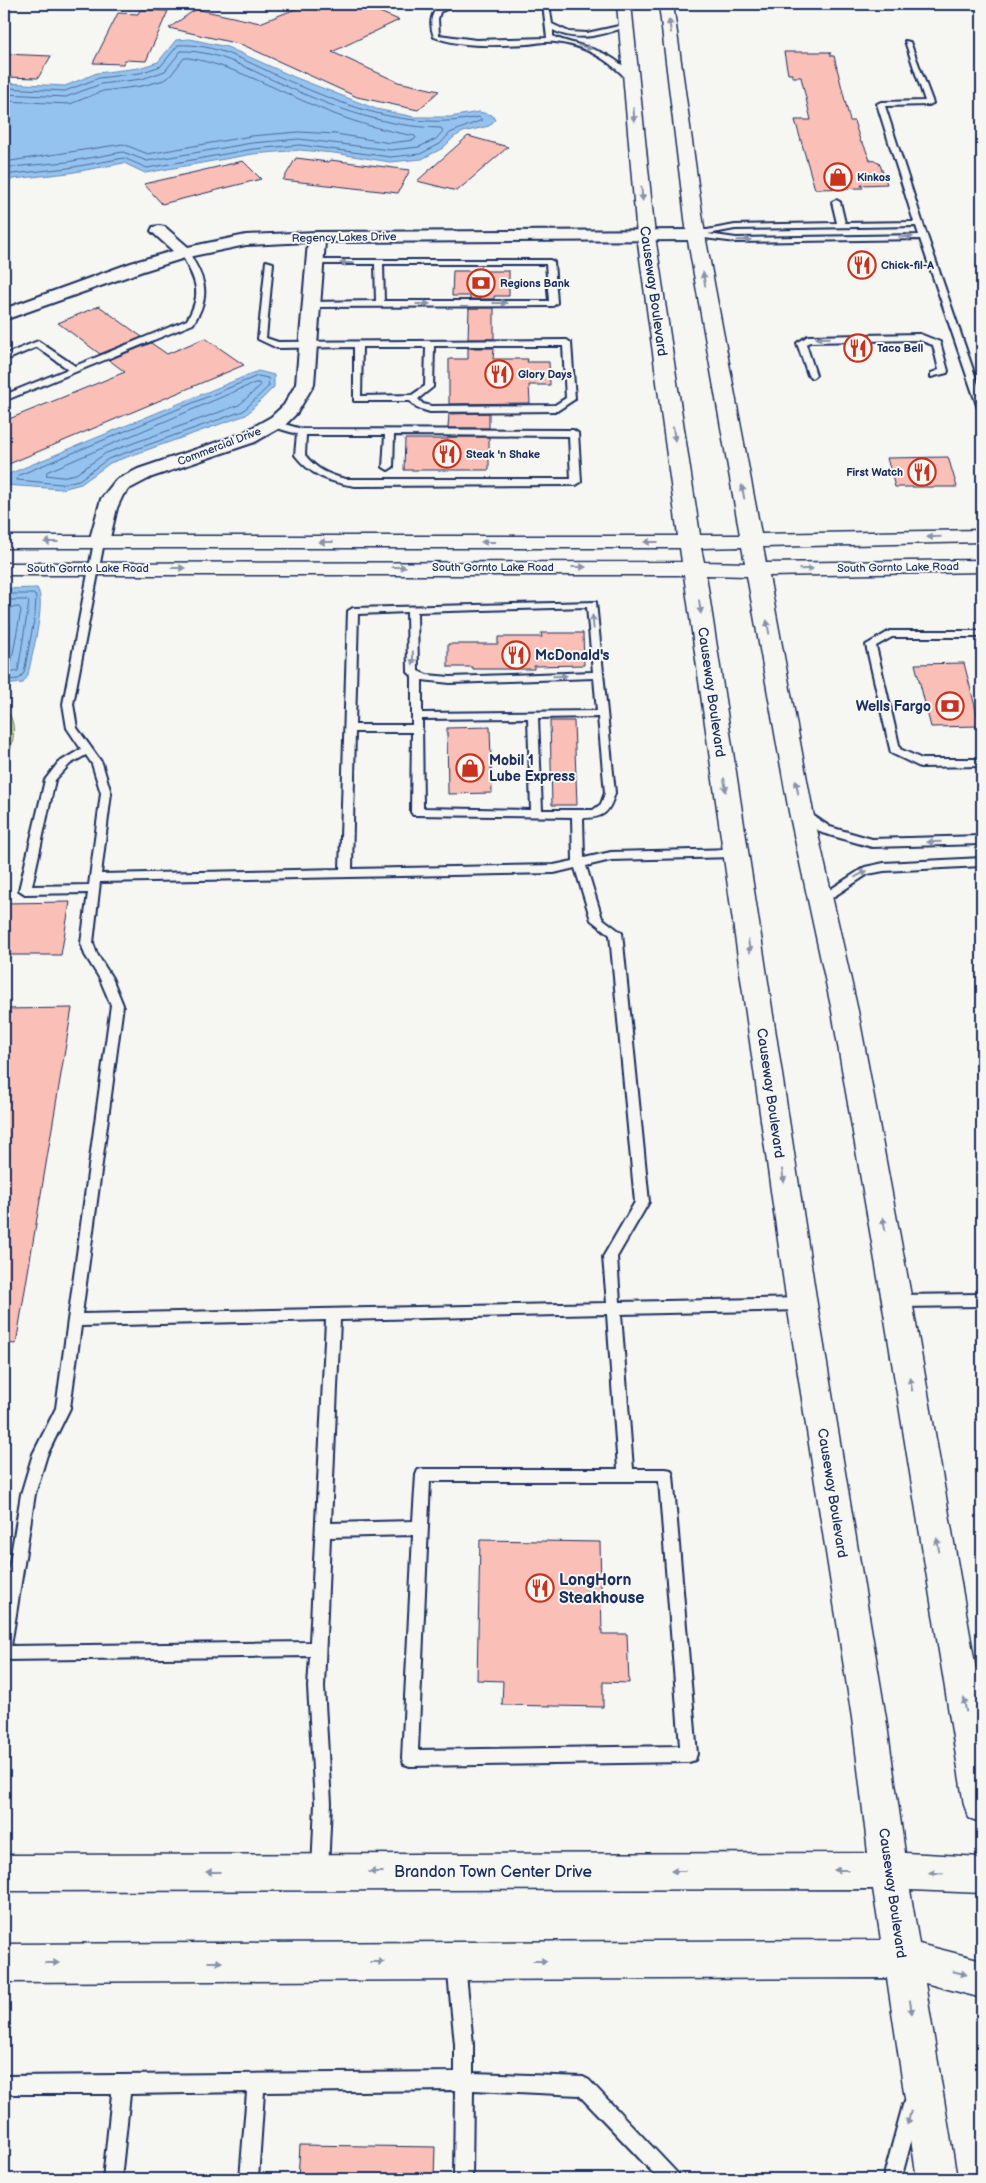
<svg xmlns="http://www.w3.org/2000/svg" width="986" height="2183" font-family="'Balsamiq Sans',sans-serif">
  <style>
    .green { fill: #c2d58a; stroke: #6e8274 }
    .water { fill: #95c3ef; stroke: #6488b5 }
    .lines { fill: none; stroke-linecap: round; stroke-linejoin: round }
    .shore { stroke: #4c6a98; stroke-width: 1 }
    .building { fill: #fabfb6; stroke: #1b2f5e }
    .lane-casing { stroke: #1b2f5e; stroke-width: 4 }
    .street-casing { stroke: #1b2f5e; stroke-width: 4 }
    .secondary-casing { stroke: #1b2f5e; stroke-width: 3 }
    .lane { fill: #f6f6f2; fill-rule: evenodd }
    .street { fill: #f6f6f2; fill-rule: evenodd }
    .secondary { fill: #f6f6f2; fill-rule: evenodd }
    .oneway { fill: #8892a8 }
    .labels { text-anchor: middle; stroke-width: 4; stroke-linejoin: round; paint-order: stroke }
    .far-poi-label { font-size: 11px; font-weight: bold; fill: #1b2f5e; stroke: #f6f6f2; text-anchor: start }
    .far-street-label { font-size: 11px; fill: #1b2f5e; stroke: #f6f6f2 }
    .street-label { font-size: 14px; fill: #1b2f5e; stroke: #f6f6f2 }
    .poi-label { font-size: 14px; font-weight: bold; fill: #1b2f5e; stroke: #f6f6f2; text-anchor: start }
    .near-poi-label { font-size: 16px; font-weight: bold; fill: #1b2f5e; stroke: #f6f6f2; text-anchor: start }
    .near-street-label { font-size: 16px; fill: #1b2f5e; stroke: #f6f6f2 }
  </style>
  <rect width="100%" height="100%" fill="#f6f6f2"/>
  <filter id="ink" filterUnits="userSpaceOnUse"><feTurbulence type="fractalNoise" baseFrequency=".02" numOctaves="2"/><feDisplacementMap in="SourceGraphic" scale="10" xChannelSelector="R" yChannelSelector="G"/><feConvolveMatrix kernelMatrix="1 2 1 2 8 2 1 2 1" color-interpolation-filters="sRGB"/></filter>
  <g filter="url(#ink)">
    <path class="green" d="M4,707C20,724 13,746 4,765Z"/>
    <g class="water">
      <polygon points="190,39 227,47 294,77 376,109 414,117 450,117 479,112 492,115 495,120 489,126 463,132 454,137 443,148 422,159 390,162 334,153 300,150 253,154 145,173 124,163 69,173 13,179 4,183 4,83 65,86 97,73 139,68 158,62 176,40"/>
      <polygon points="258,371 274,375 274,387 246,415 110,463 81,484 62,489 4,485 4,476"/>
      <path d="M37,588C47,601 31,658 28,675L23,683L4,685V589Z"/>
    </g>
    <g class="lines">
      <g class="shore">
        <path d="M4,88L65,91L99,78L140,73L161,66L178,45C214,43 246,61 278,76C341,105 409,132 479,117L482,120L450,133L440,144L420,154L390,157L300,145L253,149L147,168L124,158L68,168L12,174L4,178"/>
        <path d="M4,94L66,97L101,84L142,79L165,71L181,51C219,50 254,72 288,87C337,109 386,127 441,128L443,131L436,139L419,147L390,150L299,139L252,143L147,161L123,152L67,162L11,167L4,171"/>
        <path d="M4,101L70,104L103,91L142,86L164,80L171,75L184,58H189C234,66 275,89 317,107C349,121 381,130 415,136L416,138L414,140L390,143L336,134L299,132L251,136L148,154L123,144L4,162"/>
        <polygon points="258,376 268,378 269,386 243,411 108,459 79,480 61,484 17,480 18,476"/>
        <polygon points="255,383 259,383 260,386 239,405 106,453 76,474 61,477 46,475 47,472"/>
        <polyline points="4,594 33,594 36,596 35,615 24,673 19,679 4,680"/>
        <polyline points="4,600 27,600 29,602 18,671 4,674"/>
        <polyline points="4,608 19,607 21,610 11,664 4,666"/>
      </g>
    </g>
    <g class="building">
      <polygon points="308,4 360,4 399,20 332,52 398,82 439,91 418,110 357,97 243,45 169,28 196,9 260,23"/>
      <polygon points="140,10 168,11 146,61 125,60 123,64 93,63 118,13 138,14"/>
      <polygon points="784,52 830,52 831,56 834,56 850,121 854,121 861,143 863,143 870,160 879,162 887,184 861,185 863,188 815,189 795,120 811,120 801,77 792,77 792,74 788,74"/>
      <polygon points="4,54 51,56 38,78 4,77"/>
      <polygon points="468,136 508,147 457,191 417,181"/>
      <polygon points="296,158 328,162 330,160 410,170 398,193 283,180"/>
      <polygon points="243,161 261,179 162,204 144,184"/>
      <polygon points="453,271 509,271 509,296 494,296 494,299 470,299 470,296 452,296"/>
      <polygon points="99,306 142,337 100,354 58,323"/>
      <polygon points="469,308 494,308 494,339 468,339"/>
      <polygon points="205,338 244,365 4,466 4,421 125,372 109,360 151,343 167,354"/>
      <polygon points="468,348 494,348 493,359 528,359 527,362 549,362 550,385 529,385 530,403 449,404 449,359 468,359"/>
      <polygon points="489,413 489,428 448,428 449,414"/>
      <polygon points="448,437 489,437 489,470 404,470 405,439 448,439"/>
      <polygon points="948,457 957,487 895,487 887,458"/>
      <polygon points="541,633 583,633 584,665 534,666 534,669 473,669 473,667 448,667 448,644 498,644 498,637 542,637"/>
      <polygon points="964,663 980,726 931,727 915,664"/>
      <polygon points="550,721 574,721 577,805 552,805"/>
      <polygon points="490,727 492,793 448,794 447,728"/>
      <polygon points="70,902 61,955 4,955 4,903"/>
      <polygon points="72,1008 16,1344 4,1343 4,1009"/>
      <polygon points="480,1540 600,1542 602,1634 627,1634 629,1683 603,1682 603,1707 502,1705 503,1681 477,1680"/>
      <polygon points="300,2145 435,2147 434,2179 298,2179"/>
    </g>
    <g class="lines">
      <g class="lane-casing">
        <g id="lane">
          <path d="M444,4H457L440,12L438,19L439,35L476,40L547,38L543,4H549L552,24L569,32L587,33L628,24V26C604,35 577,43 553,30V36L556,38C589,49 610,49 635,78L628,80C608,59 584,45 555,42C547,41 537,43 528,44C497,45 463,48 434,37C429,24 430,10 444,4Z"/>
          <path d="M905,41L910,42L933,103L929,105L885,106L923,224L982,396V411L978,408L920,239L736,242L696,237L692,235L696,233L704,234V230H707L735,225L837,223L832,202L836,200L840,202L845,223L914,222L877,104L881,102L925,101ZM916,226L919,235L736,238L708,234L735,229Z"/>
          <path d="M182,251H188C205,279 212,295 193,324L4,401V395L68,369L37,347L4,361V355L38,341L75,366L187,320C204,292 195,280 181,253Z"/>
          <path d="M312,260H550L554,262L557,303L553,306L312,307L309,306V302L376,301L375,264H312ZM383,264H546L549,301H384Z"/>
          <path d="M266,261L273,263L266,338L278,342L567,340L571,343L575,399L557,411L430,412L417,408L410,401H354V347L277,348L258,339ZM434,346H563L566,398L555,405L431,406L423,404L418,399L433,387ZM362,347H426L425,386L412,395L361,396Z"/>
          <polygon points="920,334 940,342 948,371 947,373 931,377 931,373 939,370 933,345 919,340 810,342 806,344 816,375 812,378 808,375 797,343 808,336"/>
          <path d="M273,421L302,429L573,430L578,433L581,482L576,485L355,486C330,482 311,476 295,455L297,434L270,426V422ZM306,435H385L383,467L388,470L393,467L394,435L569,436L571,479H346C328,475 316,469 305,455Z"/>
          <path d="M99,539L104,542L73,704L77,728L102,763L111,793L101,874L340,869L348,611L353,608L596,602L615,793C609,813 604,818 583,818L584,858L611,852L735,849L741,853L735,857L611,860L586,866L602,918L622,933L649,1202L617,1257L620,1302L802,1298L807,1300L809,1304L807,1308L802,1310L621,1314L633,1469H666L671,1470L673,1475L697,1754L695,1760L689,1762L410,1766L404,1764L402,1758L413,1535L330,1537L324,1687L331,1803L328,1871L326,1877L320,1879L314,1877L312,1871L315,1803L308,1687L310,1656L4,1660V1598L21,1494L33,1454L56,1408L111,1005L100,979L85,955L81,943L88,893L25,894L19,890L45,780L58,763L81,749L67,728L63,704L94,542ZM587,607L593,672L450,677L427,675L418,671L417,612ZM407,612L408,672L412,676V725H355L358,614ZM594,678L597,711L422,713V680L450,683ZM598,717L605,793L601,804L593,810H542L538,718ZM528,718L531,810L423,808L422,719ZM355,732H412L411,812L413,815L572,817L573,861L554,865L352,869ZM86,755L92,764L101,793L89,885L32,886L55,780L70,764ZM575,868L591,920L610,935L635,1202L603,1257L607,1303L82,1314L123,1005L112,978L97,954L93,943L100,882L554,873ZM607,1314L618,1469H423L418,1470L416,1475L413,1521L331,1523L340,1320ZM326,1320L310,1642L11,1646L35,1494L47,1455L70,1408L81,1326ZM430,1481H659L680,1746L418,1750Z"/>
          <polygon points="890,631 982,631 982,637 892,637 876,646 900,749 922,759 982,759 982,766 920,767 891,753 866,645"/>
          <polygon points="802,808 830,827 872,839 982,836 982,844 872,847 822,833 798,815 796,812"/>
          <polygon points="982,858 982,866 884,871 868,874 824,903 820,904 814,900 865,867 884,863"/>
          <polygon points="982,1294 982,1306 897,1307 892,1305 890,1301 892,1297 897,1295"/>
          <polygon points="456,1955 462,1958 465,1964 473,2044 473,2073 583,2077 589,2080 677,2173 680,2179 659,2179 579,2095 473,2090 472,2179 454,2179 455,2090 264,2092 258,2179 240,2179 247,2092 130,2094 121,2179 103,2179 112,2094 4,2094 4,2076 455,2072 455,2044 447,1964 450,1958"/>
          <polygon points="912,2096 918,2099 921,2105 901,2179 883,2179 903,2105 906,2099"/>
        </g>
      </g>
      <g class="street-casing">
        <polygon id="street" points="159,226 165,227 188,247 246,235 317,232 696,230 702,231 704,235 702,239 696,240 325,242 314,384 297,413 285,425 255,442 152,477 129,489 123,495 117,508 109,542 106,546 99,548 92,546 89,542 101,499 116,480 138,469 241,434 271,417 284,405 296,384 308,242 246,245 188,257 143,271 4,320 4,309 131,263 173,251 151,231 153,227"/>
      </g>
      <g class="secondary-casing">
        <path id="secondary" d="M617,4H631L655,236L700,535H740L687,235L659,4H673L705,235L761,534L982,530V542L763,547L766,563L982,560V572L769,576L813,812L858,1011L912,1301L982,1704V1823L969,1818L964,1805L882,1301L832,1011L789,812L747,576L706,575L817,1304L886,1718L905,1853L982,1857V1893L910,1890L919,1944L982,1960V1998L925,1983L957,2179H917L887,1978L4,1982V1944L881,1940L873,1889L4,1891V1855L868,1853L852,1718L787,1304L684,575H4V563L682,562L680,548H4V536H678L637,236ZM742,547L745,563L704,562L701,548Z"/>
      </g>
      <use href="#lane" class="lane"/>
      <use href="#street" class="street"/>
      <use href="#secondary" class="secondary"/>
    </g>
    <defs><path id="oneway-solid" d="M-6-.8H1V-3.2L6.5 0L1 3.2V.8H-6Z" transform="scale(1.25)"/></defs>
    <g class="oneway">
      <use href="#oneway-solid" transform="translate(670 26) rotate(-98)"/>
      <use href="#oneway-solid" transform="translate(585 47) rotate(16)"/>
      <use href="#oneway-solid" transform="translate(634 115) rotate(85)"/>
      <use href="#oneway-solid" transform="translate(642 194) rotate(84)"/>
      <use href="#oneway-solid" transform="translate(906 237) rotate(-1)"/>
      <use href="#oneway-solid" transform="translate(744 240) rotate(-1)"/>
      <use href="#oneway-solid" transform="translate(347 263) rotate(-179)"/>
      <use href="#oneway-solid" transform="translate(704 279) rotate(-100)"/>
      <use href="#oneway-solid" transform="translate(500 303)"/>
      <use href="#oneway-solid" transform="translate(423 304)"/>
      <use href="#oneway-solid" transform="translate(823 338) rotate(179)"/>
      <use href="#oneway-solid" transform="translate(674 434) rotate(82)"/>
      <use href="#oneway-solid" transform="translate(743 492) rotate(-101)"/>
      <use href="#oneway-solid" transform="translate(934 537) rotate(179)"/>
      <use href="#oneway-solid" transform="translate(51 542) rotate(180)"/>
      <use href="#oneway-solid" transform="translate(326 542) rotate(180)"/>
      <use href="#oneway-solid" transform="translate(488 542) rotate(180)"/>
      <use href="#oneway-solid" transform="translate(651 542) rotate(180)"/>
      <use href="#oneway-solid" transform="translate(399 567)"/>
      <use href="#oneway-solid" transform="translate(579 567)"/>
      <use href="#oneway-solid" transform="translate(178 568)"/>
      <use href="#oneway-solid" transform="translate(806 569) rotate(-1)"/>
      <use href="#oneway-solid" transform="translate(700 607) rotate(82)"/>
      <use href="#oneway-solid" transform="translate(593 622) rotate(-95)"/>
      <use href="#oneway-solid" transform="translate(768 627) rotate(-100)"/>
      <use href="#oneway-solid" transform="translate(413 658) rotate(89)"/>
      <use href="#oneway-solid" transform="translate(560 676) rotate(-2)"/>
      <use href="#oneway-solid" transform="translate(725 785) rotate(82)"/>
      <use href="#oneway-solid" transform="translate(797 787) rotate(-100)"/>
      <use href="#oneway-solid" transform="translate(934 842) rotate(178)"/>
      <use href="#oneway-solid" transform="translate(861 874) rotate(-28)"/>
      <use href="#oneway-solid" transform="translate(749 946) rotate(82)"/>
      <use href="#oneway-solid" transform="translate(783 1176) rotate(82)"/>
      <use href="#oneway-solid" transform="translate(884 1224) rotate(-100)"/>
      <use href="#oneway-solid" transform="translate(911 1384) rotate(-100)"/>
      <use href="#oneway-solid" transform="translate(938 1545) rotate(-100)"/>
      <use href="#oneway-solid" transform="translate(965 1705) rotate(-100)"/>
      <use href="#oneway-solid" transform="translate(841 1870) rotate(-180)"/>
      <use href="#oneway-solid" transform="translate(678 1871) rotate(180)"/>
      <use href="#oneway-solid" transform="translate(213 1872) rotate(180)"/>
      <use href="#oneway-solid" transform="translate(376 1872) rotate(180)"/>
      <use href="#oneway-solid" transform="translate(936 1873) rotate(-177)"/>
      <use href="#oneway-solid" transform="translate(540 1961)"/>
      <use href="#oneway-solid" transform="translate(215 1962)"/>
      <use href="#oneway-solid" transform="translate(377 1962)"/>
      <use href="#oneway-solid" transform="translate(52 1963)"/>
      <use href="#oneway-solid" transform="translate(960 1973) rotate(14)"/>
      <use href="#oneway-solid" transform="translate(911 2007) rotate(81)"/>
      <use href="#oneway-solid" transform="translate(909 2118) rotate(105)"/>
    </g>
  </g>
  <defs>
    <g id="shop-ring" transform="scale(1.4375)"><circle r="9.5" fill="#f6f6f2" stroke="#c8321e" stroke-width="1.5"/><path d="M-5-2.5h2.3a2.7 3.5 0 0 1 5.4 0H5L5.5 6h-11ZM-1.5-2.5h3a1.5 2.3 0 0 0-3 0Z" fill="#c8321e"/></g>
    <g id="restaurant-ring" transform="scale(1.4375)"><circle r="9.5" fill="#f6f6f2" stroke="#c8321e" stroke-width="1.5"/><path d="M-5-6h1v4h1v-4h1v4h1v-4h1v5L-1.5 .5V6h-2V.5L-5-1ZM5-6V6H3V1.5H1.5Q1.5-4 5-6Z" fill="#c8321e"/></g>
    <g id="bank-ring" transform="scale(1.4375)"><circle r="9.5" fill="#f6f6f2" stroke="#c8321e" stroke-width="1.5"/><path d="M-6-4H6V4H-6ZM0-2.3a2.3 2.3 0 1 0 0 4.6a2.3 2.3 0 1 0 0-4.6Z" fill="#c8321e"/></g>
  </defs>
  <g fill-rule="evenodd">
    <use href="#shop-ring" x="838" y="177"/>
    <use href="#restaurant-ring" x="862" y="265"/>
    <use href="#bank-ring" x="481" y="283"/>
    <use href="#restaurant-ring" x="858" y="348"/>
    <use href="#restaurant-ring" x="499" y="374"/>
    <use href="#restaurant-ring" x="447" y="454"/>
    <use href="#restaurant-ring" x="922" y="472"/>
    <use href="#restaurant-ring" x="516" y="655"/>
    <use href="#bank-ring" x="950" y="706"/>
    <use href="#shop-ring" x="470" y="768"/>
    <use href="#restaurant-ring" x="540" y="1588"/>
  </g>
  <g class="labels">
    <g class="far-poi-label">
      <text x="857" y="181">Kinkos</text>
      <text x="881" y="269">Chick-fil-A</text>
      <text x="500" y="287">Regions Bank</text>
      <text x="877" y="352">Taco Bell</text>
      <text x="518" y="378">Glory Days</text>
      <text x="466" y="458">Steak 'n Shake</text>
      <text x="903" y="476" text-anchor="end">First Watch</text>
    </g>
    <g class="far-street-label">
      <text transform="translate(344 237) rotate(-1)" y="4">Regency Lakes Drive</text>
      <text transform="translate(219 446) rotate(-21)" y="4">Commercial Drive</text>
      <text x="493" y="571">South Gornto Lake Road</text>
      <text transform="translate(898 567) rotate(-1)" y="4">South Gornto Lake Road</text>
      <text x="88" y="572">South Gornto Lake Road</text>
    </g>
    <g class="street-label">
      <text transform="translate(654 291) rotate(82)" y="5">Causeway Boulevard</text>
      <text transform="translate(712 692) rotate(82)" y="5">Causeway Boulevard</text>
      <text transform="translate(771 1093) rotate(82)" y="5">Causeway Boulevard</text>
      <text transform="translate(833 1493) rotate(81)" y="5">Causeway Boulevard</text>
      <text transform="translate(893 1893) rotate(82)" y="5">Causeway Boulevard</text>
    </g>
    <g class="poi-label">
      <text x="535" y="660">McDonald's</text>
      <text x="931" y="711" text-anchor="end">Wells Fargo</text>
      <text x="489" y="765">Mobil 1<tspan x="489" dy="16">Lube Express</tspan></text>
    </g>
    <g class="near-poi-label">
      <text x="559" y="1585">LongHorn<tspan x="559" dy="18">Steakhouse</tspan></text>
    </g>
    <g class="near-street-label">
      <text x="493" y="1877">Brandon Town Center Drive</text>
    </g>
  </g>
  <rect width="986" height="2183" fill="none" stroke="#f6f6f2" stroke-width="20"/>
  <rect x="10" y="10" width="966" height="2163" fill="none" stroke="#1b2f5e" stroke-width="2" filter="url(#ink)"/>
</svg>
